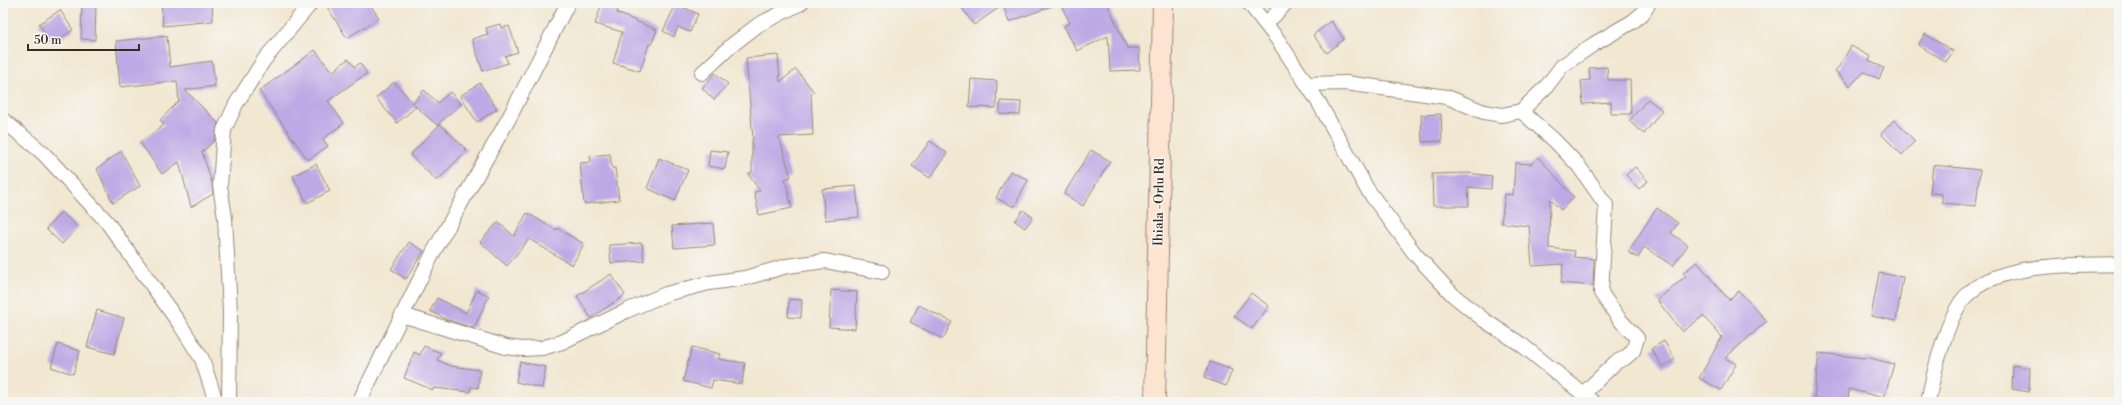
<svg xmlns="http://www.w3.org/2000/svg" width="2122" height="405" font-family="'Libre Bodoni',serif">
  <style>
    .building { fill: #bda9e5 }
    .lines { fill: none; stroke-linecap: round; stroke-linejoin: round }
    .street-casing { stroke: #968878; stroke-width: 16 }
    .secondary-casing { stroke: #968878; stroke-width: 22 }
    .street { stroke: #fff; stroke-width: 14 }
    .secondary { stroke: #fde4d1; stroke-width: 20 }
    .labels { text-anchor: middle; stroke-width: 3; stroke-linejoin: round; paint-order: stroke }
    .street-label { font-size: 13px; fill: #3b2a1e; stroke: #f6f6f2 }
  </style>
  <rect width="100%" height="100%" fill="#f6f6f2"/>
  <filter id="ink" filterUnits="userSpaceOnUse"><feTurbulence type="fractalNoise" baseFrequency=".025" numOctaves="2"/><feDisplacementMap in="SourceGraphic" scale="8" xChannelSelector="R" yChannelSelector="G"/><feConvolveMatrix kernelMatrix="1 2 1 2 8 2 1 2 1" color-interpolation-filters="sRGB"/></filter>
  <filter id="wash" filterUnits="userSpaceOnUse"><feTurbulence type="fractalNoise" baseFrequency=".012" numOctaves="4" result="noise"/><feDisplacementMap in="SourceGraphic" scale="16" xChannelSelector="R" yChannelSelector="G"/><feGaussianBlur stdDeviation="0.9" result="paint"/><feColorMatrix in="noise" values="0 0 0 0 0 0 0 0 0 0 0 0 0 0 0 0 0 1.4 0 .05"/><feComposite in="paint" operator="in"/></filter>
  <g filter="url(#wash)">
    <rect width="100%" height="100%" fill="#f2e7d1"/>
    <g id="blocks">
      <g class="building">
        <polygon points="82,3 96,3 95,40 81,39"/>
        <polygon points="161,3 212,3 213,21 163,26"/>
        <polygon points="334,3 369,3 379,18 347,38 327,7"/>
        <polygon points="602,3 620,3 617,13 657,30 651,45 649,44 640,71 613,63 622,32 595,24"/>
        <polygon points="969,3 1057,3 1057,4 1009,22 1003,5 974,25 962,8"/>
        <polygon points="1060,3 1107,3 1127,48 1139,48 1140,70 1110,71 1108,36 1077,51 1064,26 1070,23"/>
        <polygon points="676,4 698,14 690,32 678,27 674,37 663,31"/>
        <polygon points="60,10 73,30 52,44 39,24"/>
        <polygon points="1331,21 1344,39 1327,53 1313,35"/>
        <polygon points="500,24 501,28 509,26 518,52 505,56 508,63 483,71 472,39 488,34 486,28"/>
        <polygon points="1925,34 1953,51 1946,62 1918,45"/>
        <polygon points="167,36 170,67 212,61 215,86 185,90 218,123 215,140 202,152 212,183 213,194 191,207 179,162 162,174 140,142 164,125 160,120 179,101 177,81 120,87 116,41"/>
        <polygon points="1851,46 1871,57 1869,61 1884,68 1879,79 1864,72 1850,86 1835,71 1840,65"/>
        <polygon points="315,50 332,72 348,59 355,67 360,63 367,73 328,101 344,123 323,139 328,146 308,160 259,91"/>
        <polygon points="778,55 780,82 796,69 814,92 811,94 813,135 779,137 791,177 785,179 792,208 759,215 754,192 760,191 748,174 752,172 752,139 753,139 746,58"/>
        <polygon points="1607,67 1608,80 1630,80 1631,114 1611,114 1611,102 1583,104 1581,81 1590,80 1589,68"/>
        <polygon points="715,73 728,84 714,100 702,88"/>
        <polygon points="971,79 997,81 996,108 969,107"/>
        <polygon points="394,82 413,103 424,90 438,103 450,92 461,104 437,125 413,104 416,107 397,123 376,98"/>
        <polygon points="480,83 497,109 477,122 460,96"/>
        <polygon points="1648,99 1662,110 1644,134 1629,121"/>
        <polygon points="1000,101 1021,102 1020,115 1000,114"/>
        <polygon points="1441,114 1442,141 1422,142 1421,115"/>
        <polygon points="1894,120 1915,141 1902,155 1881,134"/>
        <polygon points="440,124 467,150 437,181 410,155"/>
        <polygon points="930,141 947,153 930,178 912,166"/>
        <polygon points="710,150 728,152 725,169 708,166"/>
        <polygon points="1091,150 1110,161 1083,206 1064,194"/>
        <polygon points="121,151 140,186 113,203 97,169"/>
        <polygon points="610,154 612,168 615,168 619,200 584,204 580,163 591,162 590,156"/>
        <polygon points="1538,157 1574,197 1561,210 1550,199 1549,248 1575,251 1574,257 1594,259 1593,286 1561,283 1563,264 1532,266 1529,226 1501,223 1505,194 1513,195 1515,163 1531,164"/>
        <polygon points="659,158 688,170 675,201 647,188"/>
        <polygon points="316,164 330,191 307,203 293,176"/>
        <polygon points="1933,165 1980,170 1976,206 1942,203 1942,194 1930,193"/>
        <polygon points="1635,167 1648,181 1639,189 1626,175"/>
        <polygon points="1010,171 1028,180 1014,207 996,198"/>
        <polygon points="1468,173 1492,176 1491,189 1468,187 1469,206 1433,206 1432,174"/>
        <polygon points="856,186 859,217 825,220 822,189"/>
        <polygon points="1657,208 1678,223 1671,233 1688,245 1673,266 1644,247 1638,258 1628,252"/>
        <polygon points="1023,210 1033,217 1025,228 1015,221"/>
        <polygon points="61,212 78,227 62,244 46,229"/>
        <polygon points="527,213 556,230 557,228 584,244 572,265 529,239 507,266 480,242 498,222 514,236"/>
        <polygon points="713,223 715,245 674,248 672,226"/>
        <polygon points="409,242 424,251 406,279 391,269"/>
        <polygon points="642,243 644,261 611,263 609,245"/>
        <polygon points="1697,262 1729,300 1739,291 1767,321 1725,358 1736,364 1721,390 1699,378 1722,337 1703,316 1682,332 1657,300 1686,276 1683,273"/>
        <polygon points="1879,273 1903,277 1896,321 1871,316"/>
        <polygon points="611,274 625,295 591,318 577,296"/>
        <polygon points="477,290 489,296 474,328 448,320 430,311 437,298 466,313"/>
        <polygon points="831,290 857,292 855,329 829,327"/>
        <polygon points="1251,293 1269,306 1252,329 1234,316"/>
        <polygon points="789,299 802,300 801,318 788,317"/>
        <polygon points="919,305 952,322 943,339 910,322"/>
        <polygon points="97,310 124,318 114,354 87,347"/>
        <polygon points="1664,341 1675,359 1663,367 1651,349"/>
        <polygon points="58,344 80,351 73,374 51,367"/>
        <polygon points="424,346 441,353 437,360 451,366 480,370 478,388 471,387 470,392 434,388 433,390 404,378 414,352 420,355"/>
        <polygon points="692,347 720,354 718,359 745,363 742,384 713,380 711,388 683,381"/>
        <polygon points="1819,353 1865,358 1866,357 1894,364 1884,398 1849,389 1848,402 1814,398"/>
        <polygon points="520,362 546,367 542,388 516,382"/>
        <polygon points="1210,362 1232,370 1226,386 1204,378"/>
        <polygon points="2013,365 2030,368 2029,392 2012,389"/>
      </g>
    </g>
  </g>
  <g filter="url(#ink)">
    <use href="#blocks" fill-opacity="0" stroke="#968878" stroke-width="1"/>
    <g class="lines">
      <g class="street-casing">
        <g id="street">
          <polyline points="1249,3 1278,40 1319,103 1367,189 1415,254 1453,295 1484,320 1522,345 1593,402"/>
          <polyline points="1266,24 1286,3"/>
          <polyline points="702,73 732,45 758,25 801,3"/>
          <polyline points="1306,84 1346,83 1447,97 1484,112 1502,115 1521,111 1546,87 1562,66 1594,44 1632,22 1643,13 1649,3"/>
          <polyline points="1521,111 1554,140 1578,165 1606,205 1601,293 1620,320 1637,338 1633,351 1625,358 1616,362 1583,394"/>
          <polyline points="3,120 43,153 107,222 179,323 202,359 216,402"/>
          <polyline points="402,315 506,347 523,349 542,348 562,342 626,311 666,294 709,283 745,278 787,266 825,261 882,272"/>
          <polyline points="229,402 230,311 225,218 220,186 224,130 236,104 264,60 311,3"/>
          <polyline points="359,402 434,251 509,118 568,3"/>
          <path d="M1928,402C1933,375 1947,317 1965,297C1998,261 2074,266 2119,264"/>
        </g>
      </g>
      <g class="secondary-casing">
        <polyline id="secondary" points="1155,402 1163,3"/>
      </g>
      <use href="#street" class="street"/>
      <use href="#secondary" class="secondary"/>
    </g>
  </g>
  <g class="labels">
    <g class="street-label">
      <text transform="translate(1158 202) rotate(-89)" y="5">Ihiala -Orlu Rd</text>
    </g>
  </g>
  <rect width="2122" height="405" fill="none" stroke="#f6f6f2" stroke-width="16"/>
  <path d="M28 44v6h111v-6" fill="none" stroke="#3b2a1e" stroke-width="2"/>
  <text x="34" y="44" font-size="12" fill="#3b2a1e" stroke="#f6f6f2" stroke-width="3" paint-order="stroke">50 m</text>
</svg>
